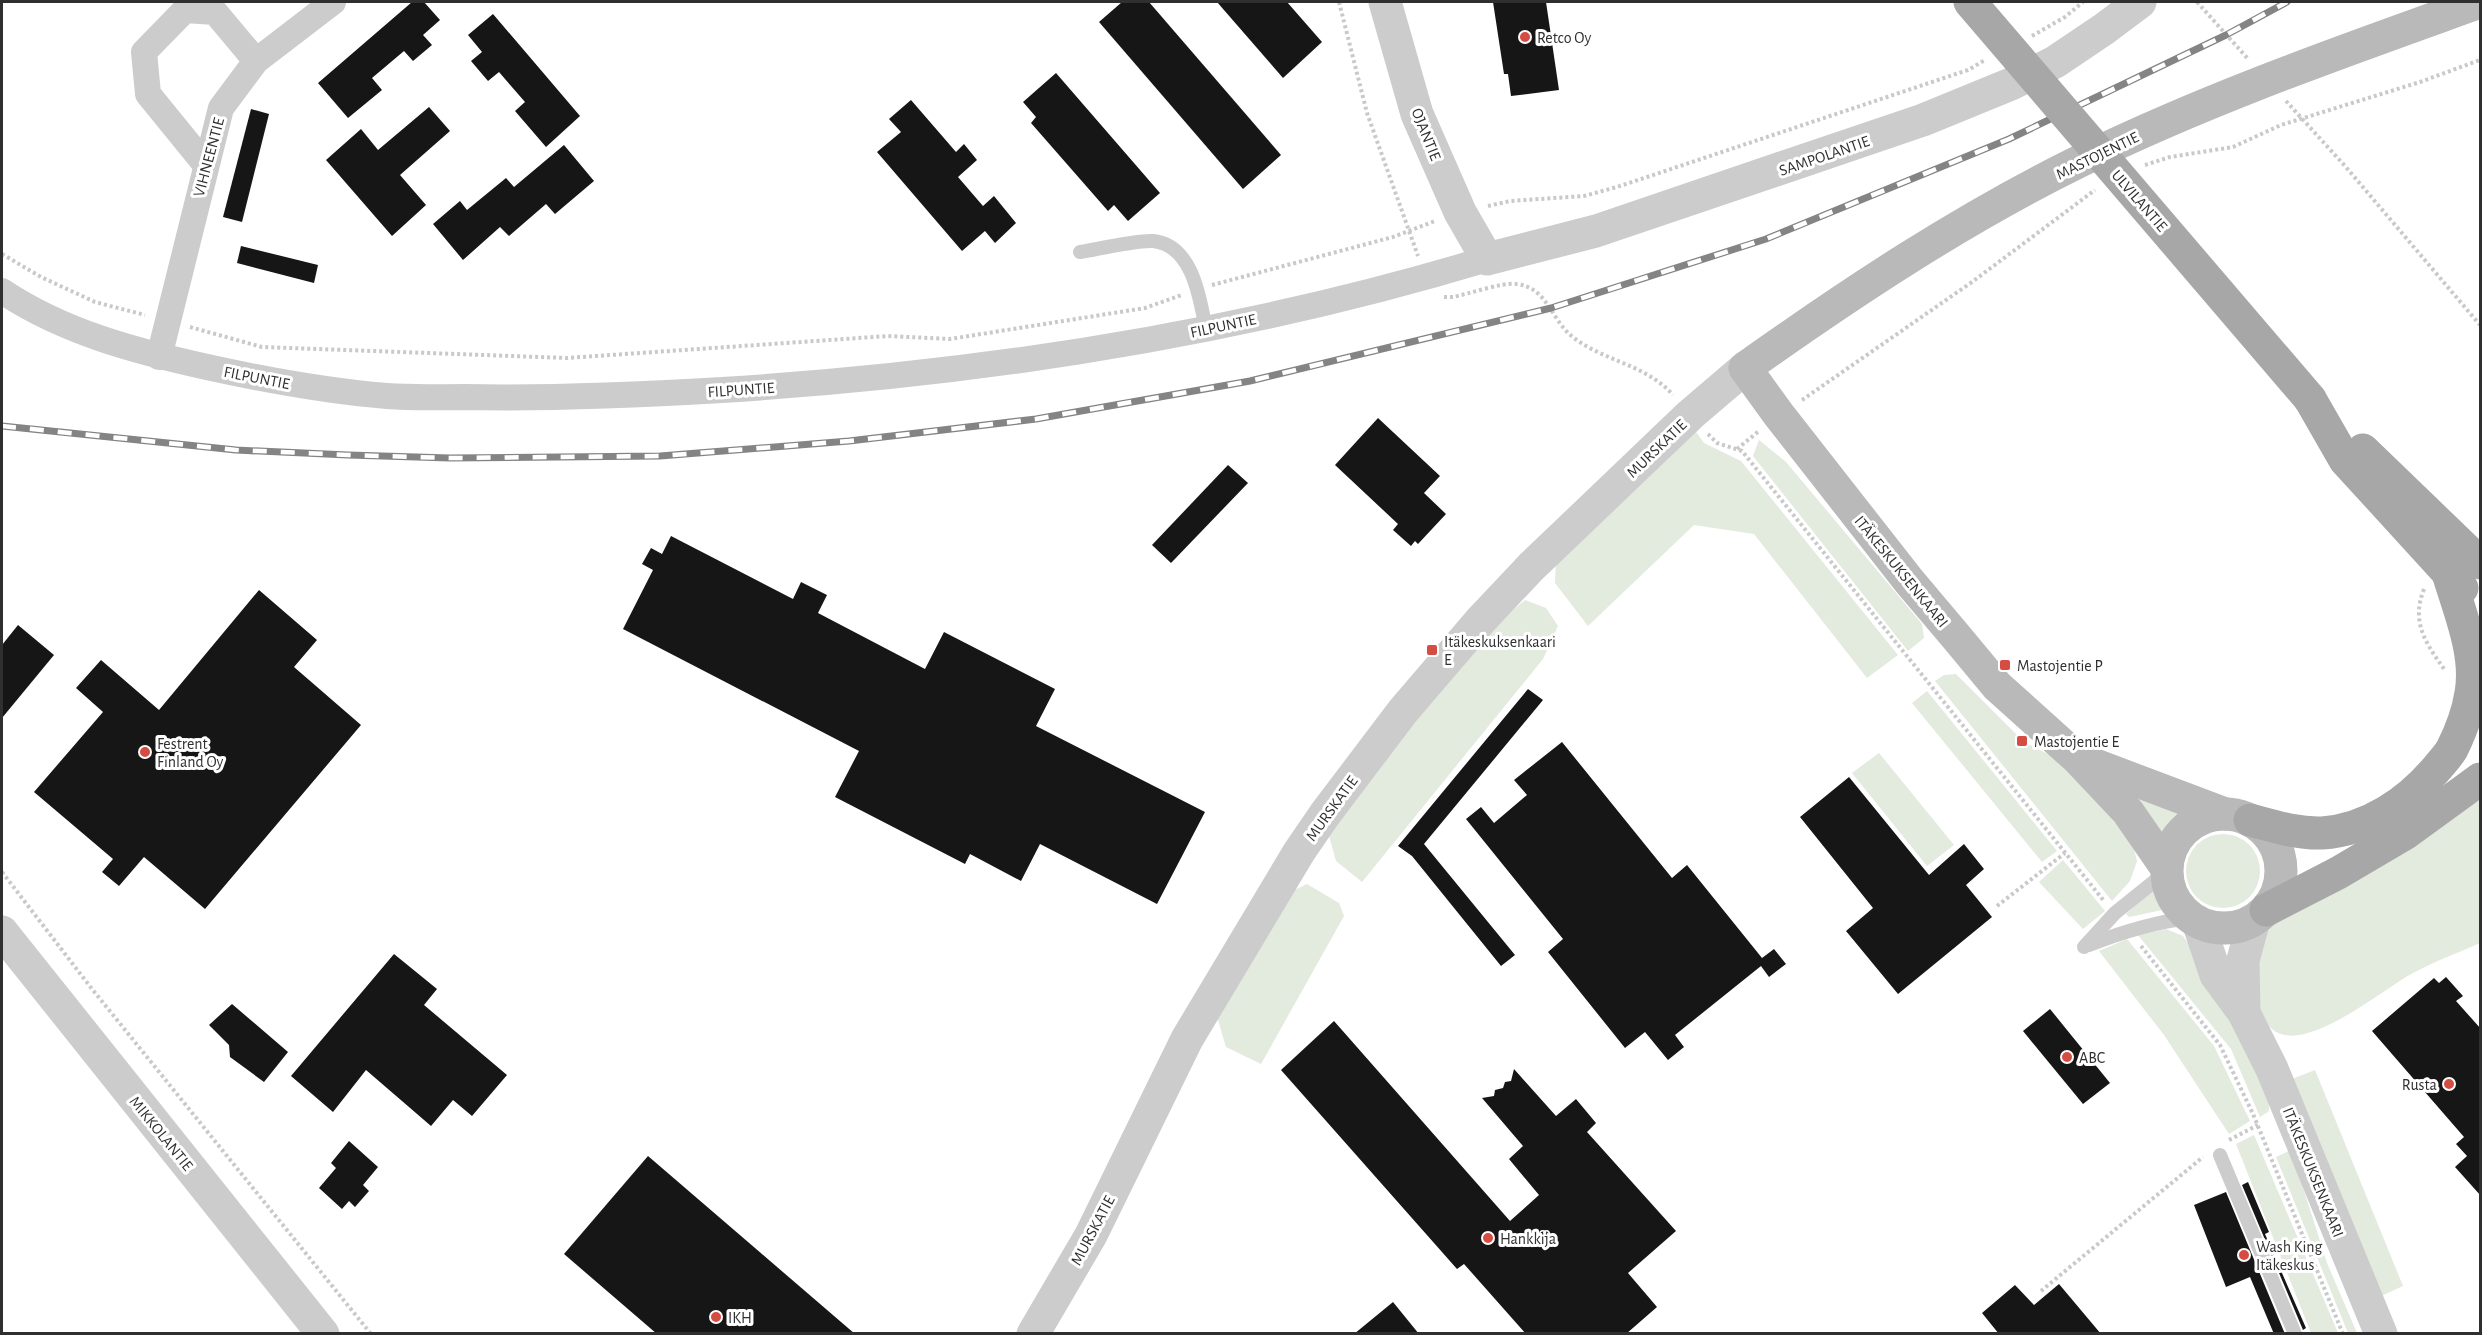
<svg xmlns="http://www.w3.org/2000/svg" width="2482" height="1335" font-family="'Alegreya Sans',sans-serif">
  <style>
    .green { fill: #e3eade }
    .building { fill: #161616 }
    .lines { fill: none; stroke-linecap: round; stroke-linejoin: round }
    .path { stroke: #c9c9c9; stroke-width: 4; stroke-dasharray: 3 3; stroke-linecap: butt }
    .service { stroke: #ccc; stroke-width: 14 }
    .minor { stroke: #ccc; stroke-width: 26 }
    .tertiary { stroke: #ccc; stroke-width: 33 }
    .secondary { stroke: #b9b9b9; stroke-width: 33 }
    .primary { stroke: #a7a7a7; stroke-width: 33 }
    .rail-casing { stroke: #848484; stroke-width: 7 }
    .rail { stroke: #fff; stroke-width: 4.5; stroke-dasharray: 14; stroke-linecap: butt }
    .primary-bridge { stroke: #a7a7a7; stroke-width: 33 }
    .poi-dot { fill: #d44c42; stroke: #fff; stroke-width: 2 }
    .labels { text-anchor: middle; stroke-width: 6; stroke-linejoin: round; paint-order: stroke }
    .poi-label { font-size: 16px; fill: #2f2f2f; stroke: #fff; text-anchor: start }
    .street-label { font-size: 16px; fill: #2f2f2f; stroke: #fff }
  </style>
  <rect width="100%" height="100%" fill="#fff"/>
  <g class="green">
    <polygon points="1694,429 1704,443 1741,461 1898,655 1867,678 1754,534 1694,525 1588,626 1555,583 1556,558"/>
    <polygon points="1759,440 1786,462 1922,624 1924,638 1908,651 1753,456"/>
    <polygon points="1525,600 1546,608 1558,626 1543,659 1362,882 1336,861 1329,836 1357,791 1486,632"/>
    <polygon points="1956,674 2024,742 2052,756 2131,837 2137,861 2130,881 2112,901 1935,681 1944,675"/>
    <polygon points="1927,691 2057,851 2042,862 1912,703"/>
    <polygon points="1879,753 1954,845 1927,866 1852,773"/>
    <polygon points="2113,779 2185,811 2170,825 2160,841"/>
    <path d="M2480,791V943C2458,953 2435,961 2413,973C2383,989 2303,1057 2272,1029C2250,1010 2257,962 2258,936L2276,916Z"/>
    <circle cx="2223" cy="871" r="37"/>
    <polygon points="2063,860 2105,911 2083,929 2039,882"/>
    <polygon points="1307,884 1339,903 1344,916 1261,1064 1226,1047 1216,1013 1288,893"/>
    <polygon points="2155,887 2167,909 2129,917 2126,914"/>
    <polygon points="2166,929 2183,936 2200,961 2269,1099 2269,1111 2260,1117 2231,1049 2138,935"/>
    <polygon points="2127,939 2214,1046 2250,1121 2229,1134 2164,1035 2099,951"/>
    <polygon points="2315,1070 2403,1286 2379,1297 2292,1079"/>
    <polygon points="2254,1135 2336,1328 2338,1333 2311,1333 2236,1144"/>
    <polygon points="2291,1150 2327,1263 2357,1333 2348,1333 2276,1157"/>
  </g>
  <g class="building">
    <polygon points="412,2 424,2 440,20 423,35 432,45 413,61 404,51 372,78 382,90 348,118 318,83"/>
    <polygon points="1122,2 1149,2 1281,155 1243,189 1099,22"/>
    <polygon points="1217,2 1287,2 1322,42 1283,78"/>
    <polygon points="1493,2 1546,2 1559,90 1511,96 1508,74 1504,74"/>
    <polygon points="493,14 580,116 546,147 515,111 525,102 499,72 488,81 471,61 482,52 468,35"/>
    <polygon points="1056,73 1160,193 1128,221 1114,205 1108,211 1031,123 1036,117 1023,102"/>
    <polygon points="911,100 956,152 964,144 977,160 958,177 983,206 994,196 1016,223 995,243 985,231 962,251 877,152 901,132 889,119"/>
    <polygon points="429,107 450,131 400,175 426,205 392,236 326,160 361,129 378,150"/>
    <polygon points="251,109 269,114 242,222 223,217"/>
    <polygon points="564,145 594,181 555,214 546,204 509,236 500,227 463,260 433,224 460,201 467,210 506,178 514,187"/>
    <polygon points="241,246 318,265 314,283 237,263"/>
    <polygon points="1378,418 1440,476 1424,493 1446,514 1418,544 1415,541 1411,546 1393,530 1398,524 1335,465"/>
    <polygon points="1228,465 1248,483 1171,563 1152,545"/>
    <polygon points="671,536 793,599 801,582 827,595 818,613 925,669 944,632 1055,689 1036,726 1205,812 1157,904 1040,844 1021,881 970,854 965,864 835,797 859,751 623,629 653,570 642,564 651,548 662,554"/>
    <polygon points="259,590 317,640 294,667 361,725 205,909 144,857 119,886 102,872 113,859 34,792 103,712 76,688 101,660 159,710"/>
    <polygon points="18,625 54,655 2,718 2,645"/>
    <polygon points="1528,689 1543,700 1424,844 1515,955 1501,966 1412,856 1398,846"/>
    <polygon points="1562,742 1672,878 1687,865 1762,958 1774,949 1786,964 1769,977 1761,966 1675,1035 1684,1047 1668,1060 1645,1032 1625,1048 1548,952 1563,939 1466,819 1481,807 1494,823 1527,795 1514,780"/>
    <polygon points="1849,777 1929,875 1964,844 1984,869 1966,885 1992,917 1898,994 1846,931 1873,908 1800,817"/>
    <polygon points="394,954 437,989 424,1005 507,1075 472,1116 453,1100 431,1126 366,1070 333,1112 291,1076"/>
    <polygon points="2446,977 2463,996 2456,1001 2481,1029 2481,1196 2455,1167 2467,1156 2456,1144 2464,1137 2372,1031 2434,978 2439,983"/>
    <polygon points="232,1004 288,1052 264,1082 230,1057 229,1045 209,1025"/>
    <polygon points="2050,1009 2110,1083 2083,1104 2023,1031"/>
    <polygon points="1334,1021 1510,1221 1539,1195 1509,1159 1523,1146 1482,1098 1494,1096 1495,1090 1503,1088 1505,1082 1511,1081 1514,1069 1556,1116 1576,1099 1596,1123 1587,1132 1676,1231 1628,1273 1657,1307 1626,1334 1526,1334 1464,1264 1457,1269 1281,1070"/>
    <polygon points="349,1141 378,1167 363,1185 369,1191 355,1207 349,1201 342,1209 319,1188 336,1168 331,1163"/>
    <polygon points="648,1156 855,1334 657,1334 564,1254"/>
    <polygon points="2248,1182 2269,1232 2265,1234 2306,1328 2303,1330 2242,1185"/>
    <polygon points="2226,1192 2285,1334 2274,1334 2250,1277 2226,1287 2194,1205"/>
    <polygon points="2059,1284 2101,1334 1999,1334 1982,1313 2015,1285 2034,1305"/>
    <polygon points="1393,1302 1419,1334 1354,1334"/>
  </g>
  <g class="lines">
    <g class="path">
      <polyline points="1339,2 1367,113 1418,256"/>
      <polyline points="2197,2 2249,60"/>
      <polyline points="2032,36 2065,17 2083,2"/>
      <polyline points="2286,101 2345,166 2480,325"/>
      <polyline points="2145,165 2170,157 2233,147 2281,125 2420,82 2480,60"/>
      <polyline points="1488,206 1510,201 1584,196 1617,187 1968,70 1985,60"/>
      <polyline points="2,254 41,277 95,302 145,315"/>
      <polyline points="1212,285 1393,237 1435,221"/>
      <path d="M1444,297H1453C1468,294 1503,282 1516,284C1548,287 1551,321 1574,338C1604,361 1647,365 1673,395"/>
      <polyline points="190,327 262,347 567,358 888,336 950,339 1145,308 1182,295"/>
      <polyline points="1802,400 1972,282 2095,190"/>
      <polyline points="1708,434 1717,443 1742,451 2104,901"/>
      <polyline points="1737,449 1759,431"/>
      <path d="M2424,589C2411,622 2425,642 2444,669"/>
      <polyline points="2,872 92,989 371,1334"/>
      <polyline points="1997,906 2065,853"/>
      <polyline points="2141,946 2220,1045 2253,1114 2343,1334"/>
      <polyline points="2229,1140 2258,1125"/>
      <polyline points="2041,1291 2203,1157"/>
    </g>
    <g class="service">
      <path d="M1080,252C1098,249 1137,240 1153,241C1193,245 1200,299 1206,330"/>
      <path d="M2089,945C2122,932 2154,922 2190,918"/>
      <polyline points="2084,947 2115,913 2166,872"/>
      <polyline points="2220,1155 2295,1334"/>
    </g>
    <g class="minor">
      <polyline points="205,164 148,94 144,52 185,10 215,12 256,61"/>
      <path d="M2,291C63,332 135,351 207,367C266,380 327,391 387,396C413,398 438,397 464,397C550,399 636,395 722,390C981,374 1239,334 1487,259"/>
      <polyline points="159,357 221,108 256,61 333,2"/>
    </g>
    <g class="tertiary">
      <polyline points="1385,2 1417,114 1460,212 1487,259 1596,231 1923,120 2011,84 2055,62 2104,29 2140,2"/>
      <polyline points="2198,922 2216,975 2244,1013 2272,1069 2381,1334"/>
      <polyline points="2,932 323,1334"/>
      <polyline points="2244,1013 2243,960 2254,920"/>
      <polyline points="1033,1334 1091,1235 1187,1039 1299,852 1325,814 1403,711 1481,620 1531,567 1690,415 1745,368"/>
    </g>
    <g class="secondary">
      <polyline points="2082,760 2225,814"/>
      <circle cx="2224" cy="871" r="57"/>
      <path d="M2166,867L2128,812L2077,758L1997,686L1958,639L1909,581L1779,415L1745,368C1852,292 1962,219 2080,161C2211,97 2344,51 2480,2"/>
    </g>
    <g class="primary">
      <polyline points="2310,399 2345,460 2462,588"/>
      <polyline points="2363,450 2480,563"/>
      <path d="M2250,820C2273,826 2297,834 2322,833C2368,830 2409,802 2438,767C2442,762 2448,756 2452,749C2460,733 2468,712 2471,693C2478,654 2459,610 2448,573"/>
      <polyline points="2266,910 2338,873 2406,833 2480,779"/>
    </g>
    <g class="rail-casing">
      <polyline id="rail" points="2,426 236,450 348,455 450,458 660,456 849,441 1036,419 1250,381 1551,308 1766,239 2009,139 2226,35 2287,2"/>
    </g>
    <use href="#rail" class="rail"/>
    <polyline class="primary-bridge" points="1970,2 2310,399"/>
  </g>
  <g class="poi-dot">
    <circle cx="1525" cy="37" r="6"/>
    <rect x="1426" y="644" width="12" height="12" rx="3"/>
    <rect x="1999" y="659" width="12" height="12" rx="3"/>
    <rect x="2016" y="735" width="12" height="12" rx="3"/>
    <circle cx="145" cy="752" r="6"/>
    <circle cx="2067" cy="1057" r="6"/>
    <circle cx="2449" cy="1084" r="6"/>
    <circle cx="1488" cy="1238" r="6"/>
    <circle cx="2244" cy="1255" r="6"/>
    <circle cx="716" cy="1317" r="6"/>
  </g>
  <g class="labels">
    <g class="poi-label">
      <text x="1537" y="43">Retco Oy</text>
      <text x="1444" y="647">Itäkeskuksenkaari<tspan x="1444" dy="18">E</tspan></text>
      <text x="2017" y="671">Mastojentie P</text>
      <text x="2034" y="747">Mastojentie E</text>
      <text x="157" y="749">Festrent<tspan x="157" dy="18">Finland Oy</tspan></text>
      <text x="2079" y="1063">ABC</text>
      <text x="2437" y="1090" text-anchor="end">Rusta</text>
      <text x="1500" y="1244">Hankkija</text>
      <text x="2256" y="1252">Wash King<tspan x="2256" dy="18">Itäkeskus</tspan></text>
      <text x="728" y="1323">IKH</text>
    </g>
    <g class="street-label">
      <text transform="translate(1427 134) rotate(68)" y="6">OJANTIE</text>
      <text transform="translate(1824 155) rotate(-19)" y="6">SAMPOLANTIE</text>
      <text transform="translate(2097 155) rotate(-26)" y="6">MASTOJENTIE</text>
      <text transform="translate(208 157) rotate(-75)" y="6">VIHNEENTIE</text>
      <text transform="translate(2140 200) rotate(49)" y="6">ULVILANTIE</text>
      <text transform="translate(1223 325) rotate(-12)" y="6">FILPUNTIE</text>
      <text transform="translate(257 377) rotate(11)" y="6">FILPUNTIE</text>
      <text transform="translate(741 389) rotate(-4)" y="6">FILPUNTIE</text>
      <text transform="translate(1656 448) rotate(-44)" y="6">MURSKATIE</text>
      <text transform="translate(1902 571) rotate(51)" y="6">ITÄKESKUKSENKAARI</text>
      <text transform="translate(1331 808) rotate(-54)" y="6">MURSKATIE</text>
      <text transform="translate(162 1133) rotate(51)" y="6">MIKKOLANTIE</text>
      <text transform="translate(2314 1172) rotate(68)" y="6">ITÄKESKUKSENKAARI</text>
      <text transform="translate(1092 1230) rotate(-62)" y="6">MURSKATIE</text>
    </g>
  </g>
  <rect width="2482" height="1335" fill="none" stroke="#2f2f2f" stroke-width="6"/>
</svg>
